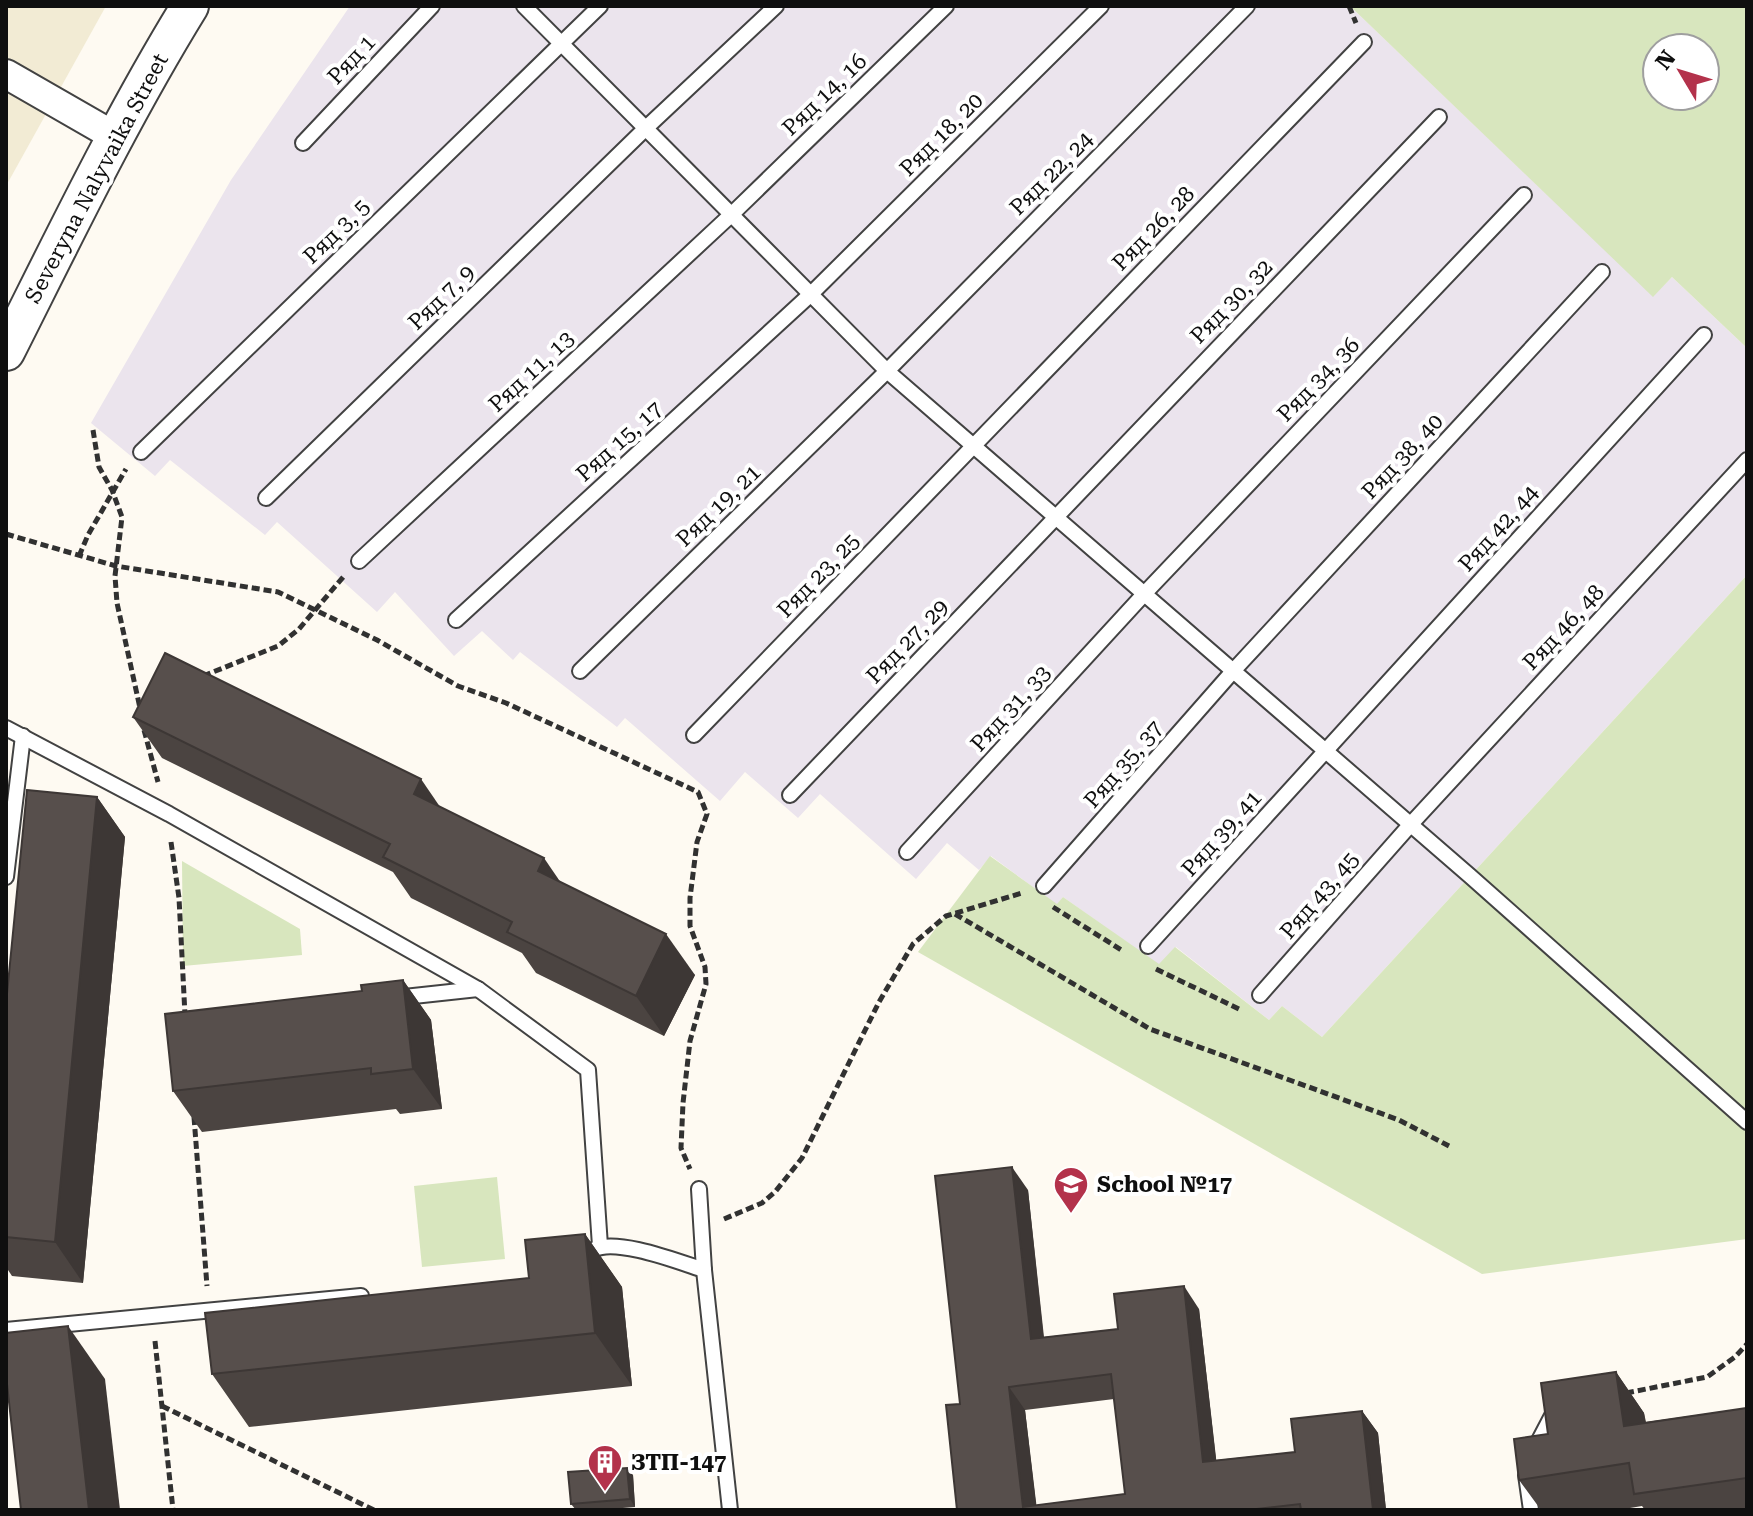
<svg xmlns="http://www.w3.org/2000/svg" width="1753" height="1516" font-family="'Roboto Serif',serif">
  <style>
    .industrial { fill: #ebe4ed }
    .farmland { fill: #f2ebd4 }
    .green { fill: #d8e6be; fill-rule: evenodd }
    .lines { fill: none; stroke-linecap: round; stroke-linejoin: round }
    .service-casing { stroke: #424242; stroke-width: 18 }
    .minor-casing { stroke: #424242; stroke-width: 32 }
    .tertiary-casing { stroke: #424242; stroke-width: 40 }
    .path { stroke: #313131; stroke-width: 5; stroke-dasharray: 8 4; stroke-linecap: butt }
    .service { stroke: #fff; stroke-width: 14 }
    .minor { stroke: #fff; stroke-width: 28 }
    .tertiary { stroke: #fff; stroke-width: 36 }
    .wall { fill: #4b4441; fill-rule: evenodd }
    .shaded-wall { fill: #3d3735 }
    .building { fill: #574f4c; stroke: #3d3735; stroke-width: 2; fill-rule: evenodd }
    .labels { text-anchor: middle; stroke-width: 8; stroke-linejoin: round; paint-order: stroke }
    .street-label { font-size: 22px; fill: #0f0f0f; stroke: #fff }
    .poi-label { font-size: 22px; font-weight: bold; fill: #0f0f0f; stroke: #fff; text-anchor: start }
  </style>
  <rect width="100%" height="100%" fill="#fefaf2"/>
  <polygon class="industrial" points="350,6 1350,6 1653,296 1672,277 1747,348 1747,575 1322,1037 1282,1006 1269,1020 1176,947 1159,965 1063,897 1057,905 991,856 979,870 947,843 916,879 820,794 798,818 745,772 720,801 625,718 617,727 520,652 513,660 482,631 454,656 395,592 377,612 277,522 265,535 170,460 155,476 91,423 231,180"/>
  <polygon class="farmland" points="6,6 106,6 6,186"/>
  <g class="green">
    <path d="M1350,6H1747V348L1672,277L1653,297ZM1657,48H1705V96H1657Z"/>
    <polygon points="1747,575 1747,1239 1482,1274 918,952 990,856 1057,904 1063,897 1159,964 1175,947 1269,1020 1282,1006 1322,1037"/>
    <polygon points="182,861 300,929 302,955 183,966"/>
    <polygon points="497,1177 505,1259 422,1267 414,1186"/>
  </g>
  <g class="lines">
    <g class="service-casing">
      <g id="service">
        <polyline points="524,6 887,371 1470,876 1747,1122"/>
        <polyline points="303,143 432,6"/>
        <polyline points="141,452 600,6"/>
        <polyline points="266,498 647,127 776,6"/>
        <polyline points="359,561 732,214 946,6"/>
        <polyline points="456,620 811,294 1101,6"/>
        <polyline points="580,671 887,371 1247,6"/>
        <polyline points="6,728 169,814 478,989 588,1070 600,1246"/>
        <polyline points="694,735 1364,42"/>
        <polyline points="790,795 1439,117"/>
        <polyline points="907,852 1145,593 1524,195"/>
        <polyline points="6,877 23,736"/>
        <polyline points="1044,886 1234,670 1602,272"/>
        <polyline points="1148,946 1704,335"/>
        <polyline points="1260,995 1411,824 1747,460"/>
        <polyline points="395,998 478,989"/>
        <polyline points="699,1189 704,1270 730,1510"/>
        <path d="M593,1250C615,1237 679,1262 704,1270"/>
        <polyline points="6,1330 361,1296"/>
        <polyline points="1533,1452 1555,1410"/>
        <polyline points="1526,1475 1531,1510"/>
      </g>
    </g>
    <g class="minor-casing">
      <polyline id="minor" points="6,74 114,136"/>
    </g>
    <g class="tertiary-casing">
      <path id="tertiary" d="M6,352C65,235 121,118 190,6"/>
    </g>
    <g class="path">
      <polyline points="1349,6 1356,23"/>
      <polyline points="93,430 99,467 112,490 122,517 115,576 117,603 140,708"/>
      <polyline points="6,534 116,566 278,592 377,640 458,686 506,703 698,792 707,814 697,842 690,898 690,926 705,967 706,984 690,1041 683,1103 681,1148 690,1169"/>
      <polyline points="79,556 88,535 126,469"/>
      <polyline points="203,676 278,646 299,629 344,576"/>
      <polyline points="144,730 158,782"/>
      <polyline points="171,842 179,898 185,1015"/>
      <polyline points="1053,907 1123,951"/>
      <polyline points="955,914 1150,1029 1399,1120 1449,1146"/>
      <polyline points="1156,969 1241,1010"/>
      <polyline points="194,1117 207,1286"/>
      <polyline points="724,1219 762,1203 775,1192 802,1158 879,1002 913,944 946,916 1022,893"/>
      <polyline points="155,1341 173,1510"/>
      <polyline points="1626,1393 1707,1377 1735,1357 1747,1344"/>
      <polyline points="162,1406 374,1510"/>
    </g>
    <use href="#service" class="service"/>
    <use href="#minor" class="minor"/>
    <use href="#tertiary" class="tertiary"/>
  </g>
  <g class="wall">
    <polygon points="133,717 440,807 560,882 695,975 664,1036 536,973 522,953 411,898 393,872 162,758"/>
    <polygon points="97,797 125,837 83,1283 12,1276 6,1267 6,1004"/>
    <polygon points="403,980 431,1020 442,1109 400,1114 396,1109 202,1132 173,1091 362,991"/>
    <path d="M1028,1190L1044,1337L1118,1329L1199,1309L1216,1460L1295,1452L1362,1411L1378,1433L1386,1510H957L960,1404ZM1114,1399L1125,1494L1036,1505L1025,1410Z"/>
    <polygon points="585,1234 622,1287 632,1386 249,1427 212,1374 529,1278"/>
    <polygon points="1616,1372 1644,1413 1646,1422 1747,1408 1747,1510 1645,1510 1642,1506 1618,1510 1541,1510 1519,1480 1548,1434"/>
    <polygon points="633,1475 635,1507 598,1510 576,1510 571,1504"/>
  </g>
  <g class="shaded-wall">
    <polygon points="421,779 449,820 414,794"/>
    <polygon points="97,797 125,837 83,1283 55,1242"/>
    <polygon points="544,858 572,899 538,871"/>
    <polygon points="666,934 695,975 664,1036 636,996"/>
    <polygon points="403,980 431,1020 442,1109 413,1069"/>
    <polygon points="1012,1167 1028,1190 1046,1361 1031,1339"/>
    <polygon points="585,1234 622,1287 632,1386 595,1333"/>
    <polygon points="1184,1286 1199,1309 1219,1484 1203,1462"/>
    <polygon points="68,1326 105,1379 120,1510 89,1510"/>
    <polygon points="1616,1372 1644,1413 1652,1466 1624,1426"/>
    <polygon points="1009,1387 1025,1410 1037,1510 1023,1507"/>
    <polygon points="1362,1411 1378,1433 1386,1510 1373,1510"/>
    <polygon points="627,1468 633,1475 635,1507 630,1499"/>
  </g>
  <g class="building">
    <polygon points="165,653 421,779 414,794 544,858 538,871 666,934 636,996 507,932 512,922 383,857 390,844 133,717"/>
    <polygon points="27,790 97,797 55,1242 6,1237 6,1004"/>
    <polygon points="403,980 413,1069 371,1074 371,1068 173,1091 165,1014 362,991 361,985"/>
    <path d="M1012,1167L1031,1339L1118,1329L1114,1294L1184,1286L1203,1462L1295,1452L1291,1419L1362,1411L1373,1510H1301L1300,1504L1248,1510H957L946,1405L960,1404L935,1176ZM1111,1374L1125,1494L1023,1507L1009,1387Z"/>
    <polygon points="585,1234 595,1333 212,1374 205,1313 529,1278 525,1240"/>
    <polygon points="68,1326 89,1510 21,1510 6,1375 6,1333"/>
    <polygon points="1616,1372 1624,1426 1747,1408 1747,1478 1634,1494 1629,1463 1519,1480 1514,1439 1548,1434 1541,1383"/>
    <polygon points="627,1468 630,1499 571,1504 568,1472"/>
  </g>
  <defs>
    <g id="school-pin" transform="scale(1.8)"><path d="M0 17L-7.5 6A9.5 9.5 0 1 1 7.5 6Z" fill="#b3324b" stroke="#fff"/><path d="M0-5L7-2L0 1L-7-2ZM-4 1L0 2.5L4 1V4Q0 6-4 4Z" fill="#fff"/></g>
    <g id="building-pin" transform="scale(1.8)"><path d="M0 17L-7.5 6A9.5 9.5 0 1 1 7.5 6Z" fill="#b3324b" stroke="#fff"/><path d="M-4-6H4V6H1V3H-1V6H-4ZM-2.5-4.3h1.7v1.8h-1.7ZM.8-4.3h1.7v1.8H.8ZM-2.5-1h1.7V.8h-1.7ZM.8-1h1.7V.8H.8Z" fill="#fff"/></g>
  </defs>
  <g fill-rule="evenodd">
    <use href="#school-pin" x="1071" y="1184"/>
    <use href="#building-pin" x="605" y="1462"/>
  </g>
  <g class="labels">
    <g class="street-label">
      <text transform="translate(351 59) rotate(-47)" y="8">Ряд 1</text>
      <text transform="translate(824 94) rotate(-44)" y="8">Ряд 14, 16</text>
      <text transform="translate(941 134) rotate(-45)" y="8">Ряд 18, 20</text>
      <text transform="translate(1051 173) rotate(-45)" y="8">Ряд 22, 24</text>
      <text transform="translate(96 178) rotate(-62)" y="8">Severyna Nalyvaika Street</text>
      <text transform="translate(1153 228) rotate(-46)" y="8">Ряд 26, 28</text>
      <text transform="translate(336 231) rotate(-44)" y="8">Ряд 3, 5</text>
      <text transform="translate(441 297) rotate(-44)" y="8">Ряд 7, 9</text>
      <text transform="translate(1231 301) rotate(-46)" y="8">Ряд 30, 32</text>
      <text transform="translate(531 371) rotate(-43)" y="8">Ряд 11, 13</text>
      <text transform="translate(1318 379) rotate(-46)" y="8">Ряд 34, 36</text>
      <text transform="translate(619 441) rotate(-42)" y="8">Ряд 15, 17</text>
      <text transform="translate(1402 456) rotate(-47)" y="8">Ряд 38, 40</text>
      <text transform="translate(718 505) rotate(-44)" y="8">Ряд 19, 21</text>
      <text transform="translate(1498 528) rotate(-48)" y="8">Ряд 42, 44</text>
      <text transform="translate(818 575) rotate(-46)" y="8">Ряд 23, 25</text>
      <text transform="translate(1563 627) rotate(-47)" y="8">Ряд 46, 48</text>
      <text transform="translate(907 641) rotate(-46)" y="8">Ряд 27, 29</text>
      <text transform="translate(1010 708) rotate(-48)" y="8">Ряд 31, 33</text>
      <text transform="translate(1123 764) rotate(-49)" y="8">Ряд 35, 37</text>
      <text transform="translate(1221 833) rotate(-48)" y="8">Ряд 39, 41</text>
      <text transform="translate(1319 895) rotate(-49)" y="8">Ряд 43, 45</text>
    </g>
    <g class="poi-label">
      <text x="1097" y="1192">School №17</text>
      <text x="631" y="1470">ЗТП-147</text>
    </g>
  </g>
  <rect width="1753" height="1516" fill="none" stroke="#0f0f0f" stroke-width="16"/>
  <g transform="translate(1681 72) rotate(308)"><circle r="38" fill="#ffffff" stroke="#9f9f9f" stroke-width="2"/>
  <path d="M0-6L14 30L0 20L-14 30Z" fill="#b3324b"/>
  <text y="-12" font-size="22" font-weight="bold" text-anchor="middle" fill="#0f0f0f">N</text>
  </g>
</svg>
